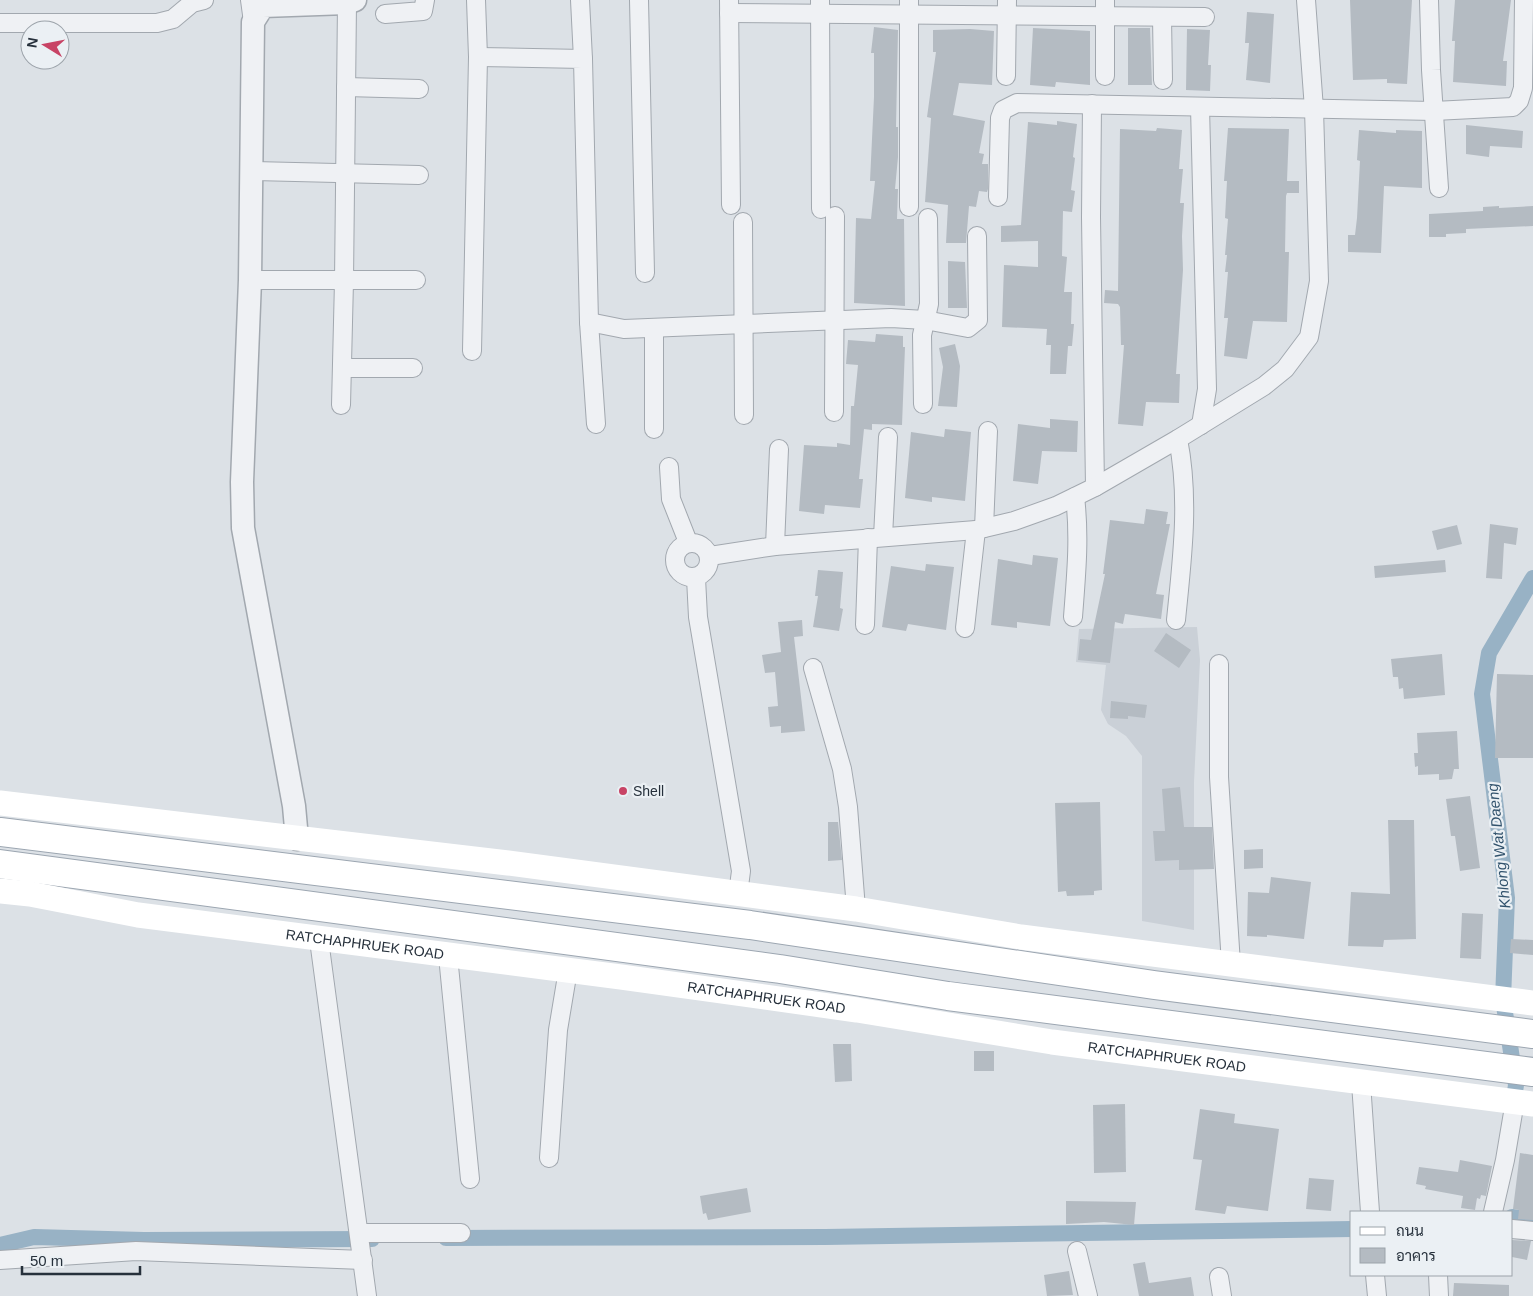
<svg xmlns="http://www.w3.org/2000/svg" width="1533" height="1296" font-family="Helvetica,Sarabun,sans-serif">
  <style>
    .built { fill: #cad0d7 }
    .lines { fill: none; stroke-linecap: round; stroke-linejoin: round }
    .canal { stroke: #98b2c5; stroke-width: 16 }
    .building { fill: #b4bbc2 }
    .minor-casing { stroke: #a2a8af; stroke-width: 20 }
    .tertiary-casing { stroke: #a2a8af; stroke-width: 25 }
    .primary-casing { stroke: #9ca6b1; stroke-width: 30 }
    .minor { stroke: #eff1f4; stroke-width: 18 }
    .tertiary { stroke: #eff1f4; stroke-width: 22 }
    .secondary { stroke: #fff; stroke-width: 25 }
    .primary { stroke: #fff; stroke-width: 28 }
    .poi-dot { fill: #c84365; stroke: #ebf0f4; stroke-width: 2 }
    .labels { text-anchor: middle; stroke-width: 4.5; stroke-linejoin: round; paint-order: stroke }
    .poi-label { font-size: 14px; fill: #26303b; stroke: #ebf0f4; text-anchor: start }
    .street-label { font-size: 14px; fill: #26303b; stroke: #ebf0f4 }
    .water-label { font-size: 15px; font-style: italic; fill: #32536d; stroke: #ebf0f4 }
  </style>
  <rect width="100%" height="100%" fill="#dce1e6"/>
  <polygon class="built" points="1197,627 1200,660 1194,782 1194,930 1142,921 1142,756 1126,736 1108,724 1101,710 1106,665 1076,662 1079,629"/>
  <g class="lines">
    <g class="canal">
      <polyline points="1512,1111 1516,1085 1503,999 1507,898 1482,694 1489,653 1533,578"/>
      <polyline points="1512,1217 1533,1220"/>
      <polyline points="446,1238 825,1237 1352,1229"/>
      <polyline points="0,1245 34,1237 144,1240 372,1239"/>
    </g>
  </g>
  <g class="building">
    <polygon points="1350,0 1412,0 1407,84 1387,83 1387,79 1353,80"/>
    <polygon points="1455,0 1511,0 1503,61 1507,61 1506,86 1453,82 1455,41 1452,41"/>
    <polygon points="1247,12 1274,14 1270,83 1246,80 1249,43 1245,43"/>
    <polygon points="874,27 898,30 896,127 898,127 898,157 895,189 898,189 897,219 904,219 905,306 854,303 856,218 871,219 875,181 870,181 874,97 874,53 871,53"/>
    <polygon points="1033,28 1090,31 1090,85 1056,82 1055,87 1030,85"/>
    <polygon points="1128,28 1150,28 1152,85 1128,85"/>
    <polygon points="970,29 994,31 992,85 959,83 953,115 985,121 979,153 984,154 982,164 988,164 988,189 987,192 979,191 976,207 969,206 966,243 946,243 948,205 925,202 931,118 927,117 936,52 933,52 933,30"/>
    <polygon points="1187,29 1210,30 1208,65 1211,65 1210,91 1186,90"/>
    <polygon points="1057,121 1077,124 1073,157 1075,158 1071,190 1075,191 1072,212 1063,211 1062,256 1067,257 1064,292 1072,292 1071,324 1074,324 1072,346 1068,346 1066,374 1050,374 1051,345 1046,345 1047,329 1002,327 1004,265 1038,267 1038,241 1001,242 1001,226 1021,225 1028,122 1057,125"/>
    <polygon points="1466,125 1523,131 1522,148 1490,146 1489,157 1466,154"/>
    <polygon points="1157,128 1182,130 1179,169 1183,169 1180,203 1184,203 1182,236 1183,270 1176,374 1180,374 1179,403 1146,402 1143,426 1118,424 1124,345 1121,345 1120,307 1118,304 1104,303 1105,290 1118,291 1120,129 1156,131"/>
    <polygon points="1228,128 1289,129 1287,181 1299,181 1299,193 1287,193 1286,196 1285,252 1289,252 1287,322 1253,321 1247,359 1224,356 1228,318 1224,318 1228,272 1225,272 1227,255 1225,255 1228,219 1225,218 1227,181 1224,181"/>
    <polygon points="1359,130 1396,133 1396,130 1422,131 1422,188 1384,186 1381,253 1348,252 1348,235 1355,235 1357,218 1360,161 1357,160"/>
    <polygon points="1499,206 1499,208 1533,206 1533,226 1466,229 1466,233 1446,234 1446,237 1429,237 1429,214 1483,211 1483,207"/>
    <polygon points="948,261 965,262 967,308 948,308"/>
    <polygon points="876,334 903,336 903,347 905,347 902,425 872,424 872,430 864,429 859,479 863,479 860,508 825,505 824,514 799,511 804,445 837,447 837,443 850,445 851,406 854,406 858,365 846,364 848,340 875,342"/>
    <polygon points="955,344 960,366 957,407 938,406 943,367 939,348"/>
    <polygon points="1050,419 1078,421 1077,452 1042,451 1038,484 1013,481 1018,424 1050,428"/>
    <polygon points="945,429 971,432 965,501 932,497 932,502 905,498 911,432 944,437"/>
    <polygon points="1146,509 1168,512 1166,524 1170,524 1156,594 1164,595 1161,619 1125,614 1123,624 1115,622 1110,663 1078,660 1080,639 1091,640 1105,574 1103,574 1110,520 1144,524"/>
    <polygon points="1490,524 1518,528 1516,545 1504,543 1502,579 1486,578"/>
    <polygon points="1457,525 1462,544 1437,550 1432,531"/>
    <polygon points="1033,555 1058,558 1050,626 1017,622 1017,628 991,625 998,559 1032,565"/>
    <polygon points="1445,560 1446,572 1375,578 1374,566"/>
    <polygon points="926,564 954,567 946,630 908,624 906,631 882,627 891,566 925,571"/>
    <polygon points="818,570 843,572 840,608 843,609 839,631 813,627 818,596 815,596"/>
    <polygon points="802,620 803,636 794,637 805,731 781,733 781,726 770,727 768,707 778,706 775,672 765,673 762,655 781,652 778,622"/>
    <polygon points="1166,633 1191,650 1179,668 1154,651"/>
    <polygon points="1442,654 1445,695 1404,699 1403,688 1399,689 1398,677 1393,677 1391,659"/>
    <polygon points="1497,674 1533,675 1533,758 1495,758"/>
    <polygon points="1111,701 1147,705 1145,718 1128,716 1128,719 1110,718"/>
    <polygon points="1457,731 1459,769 1454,769 1452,779 1439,780 1439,774 1418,775 1418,766 1415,767 1414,753 1418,753 1417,733"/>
    <polygon points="1180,787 1184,827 1212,827 1214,869 1179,870 1179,860 1155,861 1153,831 1165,831 1162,789"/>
    <polygon points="1470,796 1480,868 1460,871 1455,836 1451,836 1446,799"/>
    <polygon points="1100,802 1102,890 1094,891 1094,895 1067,896 1066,891 1058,892 1055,803"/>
    <polygon points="1388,820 1414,820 1416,939 1384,940 1383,947 1348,946 1351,892 1390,894"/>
    <polygon points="828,822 838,822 842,860 828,861"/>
    <polygon points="1263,849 1263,868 1244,869 1244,850"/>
    <polygon points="1271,877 1311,882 1304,939 1267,935 1267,937 1247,936 1248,892 1269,893"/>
    <polygon points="1462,913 1483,914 1481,959 1460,958"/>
    <polygon points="1511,939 1533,940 1533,955 1510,953"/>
    <polygon points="833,1044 851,1044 852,1081 835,1082"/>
    <rect x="974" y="1051" width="20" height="20"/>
    <polygon points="1125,1104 1126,1172 1094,1173 1093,1105"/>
    <polygon points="1200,1109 1235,1114 1234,1123 1279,1129 1268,1211 1227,1206 1225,1214 1195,1210 1202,1160 1193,1159"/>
    <polygon points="1520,1153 1533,1155 1533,1220 1518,1219 1519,1210 1513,1209"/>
    <polygon points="1460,1160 1492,1166 1486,1196 1481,1195 1480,1199 1477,1198 1475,1210 1461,1208 1463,1196 1425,1189 1426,1186 1416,1184 1419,1167 1458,1172"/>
    <polygon points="1309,1178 1334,1180 1331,1211 1306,1209"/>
    <polygon points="747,1188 751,1212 708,1220 706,1213 703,1214 700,1196"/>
    <polygon points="1066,1201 1136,1202 1134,1225 1104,1222 1066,1224"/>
    <polygon points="1512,1240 1531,1241 1527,1260 1512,1257"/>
    <polygon points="1145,1262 1149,1283 1191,1277 1194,1296 1139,1296 1133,1264"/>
    <polygon points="1069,1271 1073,1295 1047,1296 1044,1275"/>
    <polygon points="1454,1283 1509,1285 1509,1296 1453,1296"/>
  </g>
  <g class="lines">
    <g class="minor-casing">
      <g id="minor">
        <polyline points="250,0 253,22"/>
        <polyline points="580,0 583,59"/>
        <polyline points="639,0 645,273"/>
        <polyline points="729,0 731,205"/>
        <polyline points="820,0 821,209"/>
        <polyline points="1105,0 1105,76"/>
        <polyline points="1429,0 1431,70 1439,188"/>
        <polyline points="729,13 1205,17"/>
        <polyline points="385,14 423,11 425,0"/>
        <polyline points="1162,17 1163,80"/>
        <polyline points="0,23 157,23 173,19 192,3 204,0"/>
        <polyline points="478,57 583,59 589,322 596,424"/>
        <polyline points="1006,76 1007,0"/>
        <polyline points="346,87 419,89"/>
        <polyline points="1092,104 1091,217 1095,487"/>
        <polyline points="1200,107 1207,389 1201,425"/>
        <polyline points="252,171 419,175"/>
        <polyline points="998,197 1000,118 1003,110 1017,103 1434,111 1513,107 1519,101 1523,88 1524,0"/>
        <polyline points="909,207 909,0"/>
        <polyline points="743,222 744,415"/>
        <polyline points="250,280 416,280"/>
        <polyline points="589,322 624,329 891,318 925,320 968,328 978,320 977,236"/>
        <polyline points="654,328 654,429"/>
        <polyline points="472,351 478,57 476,0"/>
        <polyline points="342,368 413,368"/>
        <polyline points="923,404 922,335 929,304 928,218"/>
        <polyline points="341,405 344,281 347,3"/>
        <polyline points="834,412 835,216"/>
        <polyline points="669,467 671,499 688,542"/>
        <polyline points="984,528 988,431"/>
        <polyline points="883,537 888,437"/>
        <circle cx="692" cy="560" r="17"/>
        <polyline points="775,546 779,449"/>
        <polyline points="710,556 775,546 976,530 1014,521 1056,506 1095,487 1178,439 1264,386 1285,369 1309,337 1319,281 1314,109 1306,0"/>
        <polyline points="696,578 698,617 741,871 738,894"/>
        <path d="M1073,617C1076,577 1080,538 1075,497"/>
        <path d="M1176,620C1182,559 1190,500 1178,439"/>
        <polyline points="865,625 868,538"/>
        <polyline points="965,628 976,530"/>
        <polyline points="1219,664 1219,777 1231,964"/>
        <polyline points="813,668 842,769 848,807 856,909"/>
        <polyline points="319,940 367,1296"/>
        <polyline points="448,956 470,1179"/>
        <polyline points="1361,1083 1370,1212"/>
        <polyline points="549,1158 558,1030 568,970"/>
        <polyline points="1493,1212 1505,1160 1515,1101"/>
        <polyline points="1512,1229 1533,1231"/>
        <polyline points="359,1233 461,1233"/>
        <polyline points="1077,1251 1088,1296"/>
        <polyline points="0,1260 136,1251 363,1260"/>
        <polyline points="1375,1275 1377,1296"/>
        <polyline points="1438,1275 1439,1296"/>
        <polyline points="1219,1277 1222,1296"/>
      </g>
    </g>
    <g class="tertiary-casing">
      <polyline id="tertiary" points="297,839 294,806 243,528 242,482 250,280 253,22 263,6 347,3 355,0"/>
    </g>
    <g class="primary-casing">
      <g id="primary">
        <polyline points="0,832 750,925 1154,985 1533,1034"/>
        <polyline points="0,864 780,969 948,996 1533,1072"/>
      </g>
    </g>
    <use href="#minor" class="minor"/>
    <use href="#tertiary" class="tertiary"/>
    <g class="secondary">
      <polyline points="0,803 508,863 856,909 1021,937 1533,1003"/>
      <path id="s1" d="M0,891L30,894L138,915L621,977L857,1010L1052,1042L1533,1104"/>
    </g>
    <use href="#primary" class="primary"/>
  </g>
  <circle class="poi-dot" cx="623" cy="791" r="5"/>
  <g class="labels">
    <g class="poi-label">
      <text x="633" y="796">Shell</text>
    </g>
    <g class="street-label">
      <text dy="5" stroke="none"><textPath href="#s1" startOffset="369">RATCHAPHRUEK ROAD</textPath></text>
      <text dy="5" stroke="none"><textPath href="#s1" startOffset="774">RATCHAPHRUEK ROAD</textPath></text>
      <text dy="5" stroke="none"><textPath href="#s1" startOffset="1179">RATCHAPHRUEK ROAD</textPath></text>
    </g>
    <g class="water-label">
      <text transform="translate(1499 846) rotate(-96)" y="5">Khlong Wat Daeng</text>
    </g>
  </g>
  <rect x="1350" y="1211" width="162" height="65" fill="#ebf0f4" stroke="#9ca3aa"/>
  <rect x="1360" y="1227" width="25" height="8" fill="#ffffff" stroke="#9ca3aa"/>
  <text x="1396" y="1236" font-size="15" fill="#26303b">ถนน</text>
  <rect x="1360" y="1248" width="25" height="15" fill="#b4bbc2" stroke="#9ca3aa"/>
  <text x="1396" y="1261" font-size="15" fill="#26303b">อาคาร</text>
  <g transform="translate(45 45) rotate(280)"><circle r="24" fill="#ebf0f4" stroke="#9ca3aa"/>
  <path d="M0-4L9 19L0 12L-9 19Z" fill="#c84365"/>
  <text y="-8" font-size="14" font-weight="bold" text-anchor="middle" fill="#26303b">N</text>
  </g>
  <path d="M22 1266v8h118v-8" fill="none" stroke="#26303b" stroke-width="2.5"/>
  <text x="30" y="1266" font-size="15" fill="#26303b" stroke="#ebf0f4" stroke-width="4" paint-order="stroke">50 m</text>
</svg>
